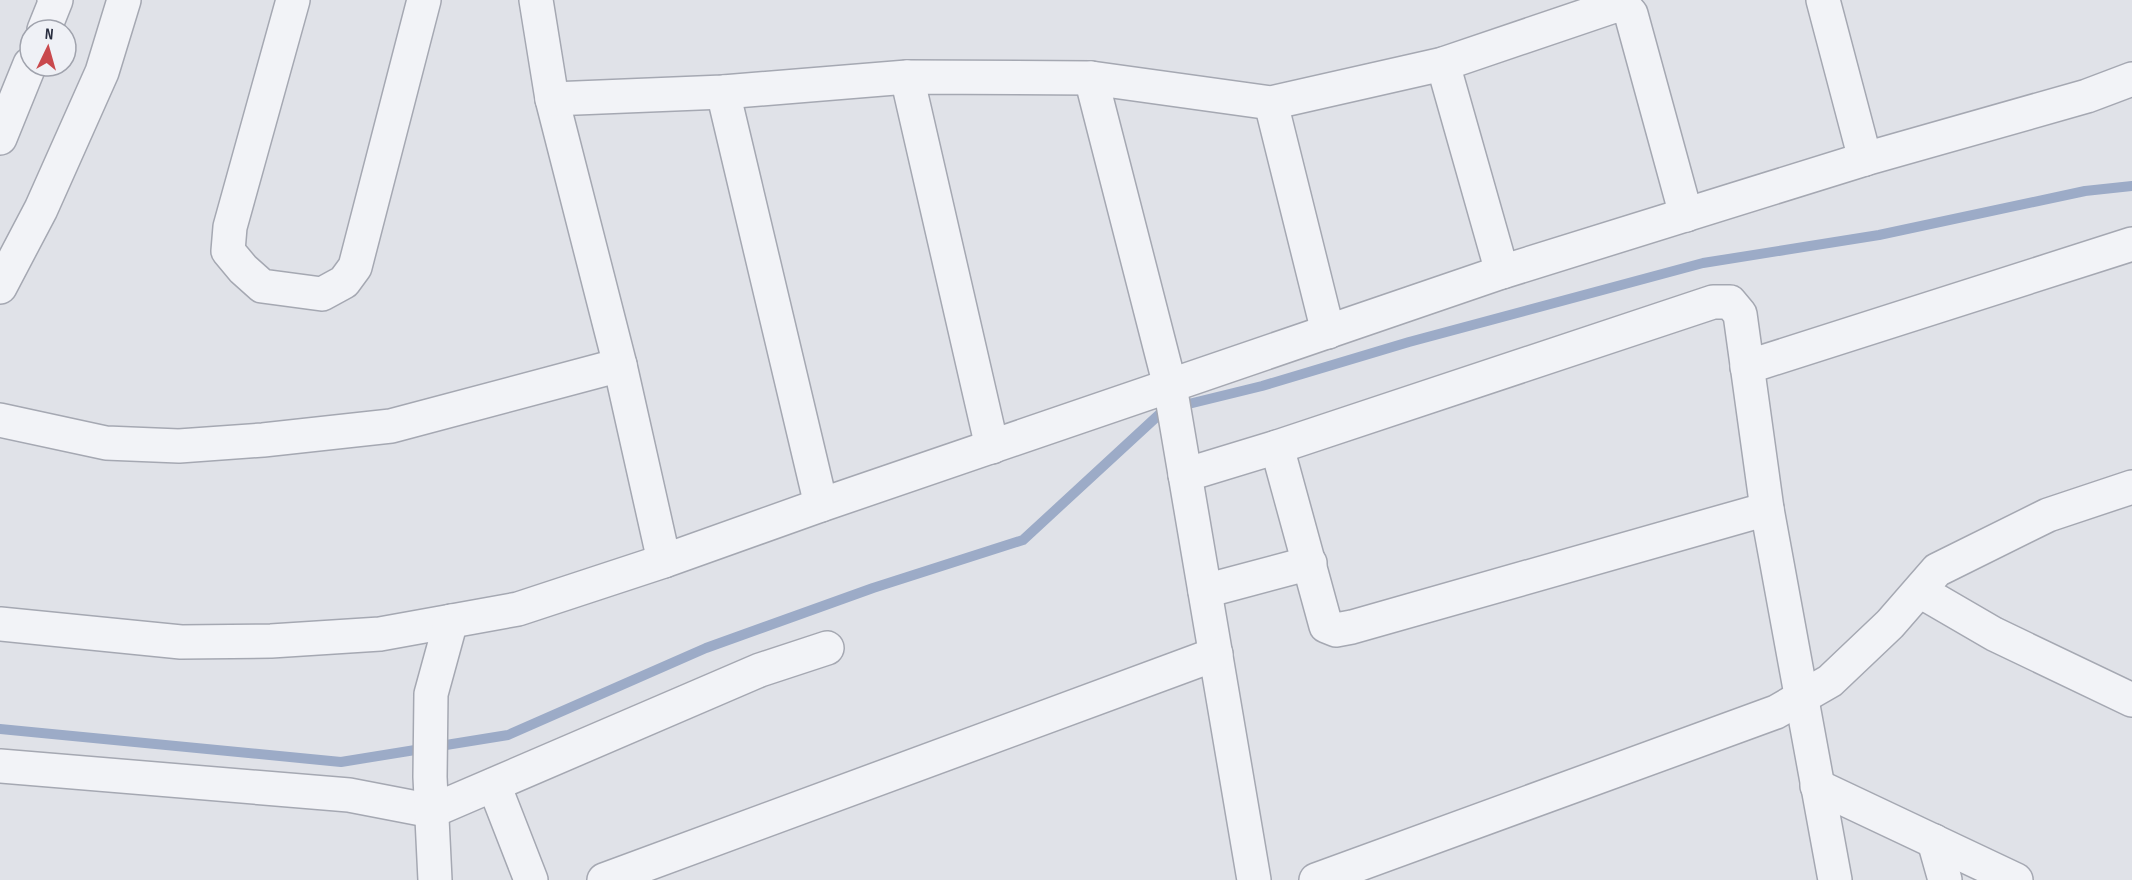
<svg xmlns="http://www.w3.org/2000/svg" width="2132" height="880" font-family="'Sofia Sans Condensed',sans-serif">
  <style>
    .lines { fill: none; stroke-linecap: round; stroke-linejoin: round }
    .stream { stroke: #9cabc7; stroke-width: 10 }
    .minor-casing { stroke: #a5a8b2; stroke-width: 36 }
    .minor { stroke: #f2f3f7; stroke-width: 33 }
  </style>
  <rect width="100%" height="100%" fill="#e0e2e8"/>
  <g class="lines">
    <polyline class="stream" points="0,729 341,762 508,735 706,648 873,588 1023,540 1164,410 1262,386 1409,342 1703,263 1879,235 2085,191 2132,186"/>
    <g class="minor-casing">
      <g id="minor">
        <polyline points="293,0 230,227 228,251 243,269 262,286 322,294 344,282 355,267 424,0"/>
        <polyline points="536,0 552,99 620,365 664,561"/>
        <polyline points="1823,0 1865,159"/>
        <polyline points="44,30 56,0 54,0"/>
        <polyline points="1443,64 1502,272"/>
        <polyline points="907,77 992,447"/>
        <polyline points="1091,78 1170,386 1254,880"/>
        <polyline points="723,92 821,505"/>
        <polyline points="552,99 723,92 907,77 1091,78 1271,103 1443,64 1614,6 1625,7 1631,14 1686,215"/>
        <polyline points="1271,103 1328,332"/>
        <polyline points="0,138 30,64"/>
        <polyline points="0,287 41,209 102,72 124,0"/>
        <polyline points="1747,367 2132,244"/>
        <polyline points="0,420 106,443 179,446 263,440 391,426 620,365"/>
        <polyline points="1277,447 1326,626 1336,630 1352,627 1767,509"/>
        <polyline points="1185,475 1277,447 1713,302 1730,302 1740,314 1767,509 1835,880"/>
        <polyline points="1205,591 1310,563"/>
        <polyline points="1920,591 1994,634 2132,700"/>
        <polyline points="0,624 181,642 271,641 380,634 518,609 664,561 821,505 1502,272 1865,159 2087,96 2132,79"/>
        <polyline points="0,766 349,795 432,811 760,670 827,648"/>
        <polyline points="494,785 531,880"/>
        <polyline points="1817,786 2016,880"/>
        <polyline points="1934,841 1945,880"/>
        <polyline points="435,880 430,777 431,694 451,621"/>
        <polyline points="604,880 1216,654"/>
        <polyline points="1316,880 1776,712 1830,681 1890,624 1937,570 2048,515 2132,487"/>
      </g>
    </g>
    <use href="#minor" class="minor"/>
  </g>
  <g transform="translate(48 48) rotate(5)"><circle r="28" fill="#eff1f6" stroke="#a0a3ad" stroke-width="1.5"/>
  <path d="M0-4.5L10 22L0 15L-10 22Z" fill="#c9494d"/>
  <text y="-9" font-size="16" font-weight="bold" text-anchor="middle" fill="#292e3f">N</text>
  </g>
</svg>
